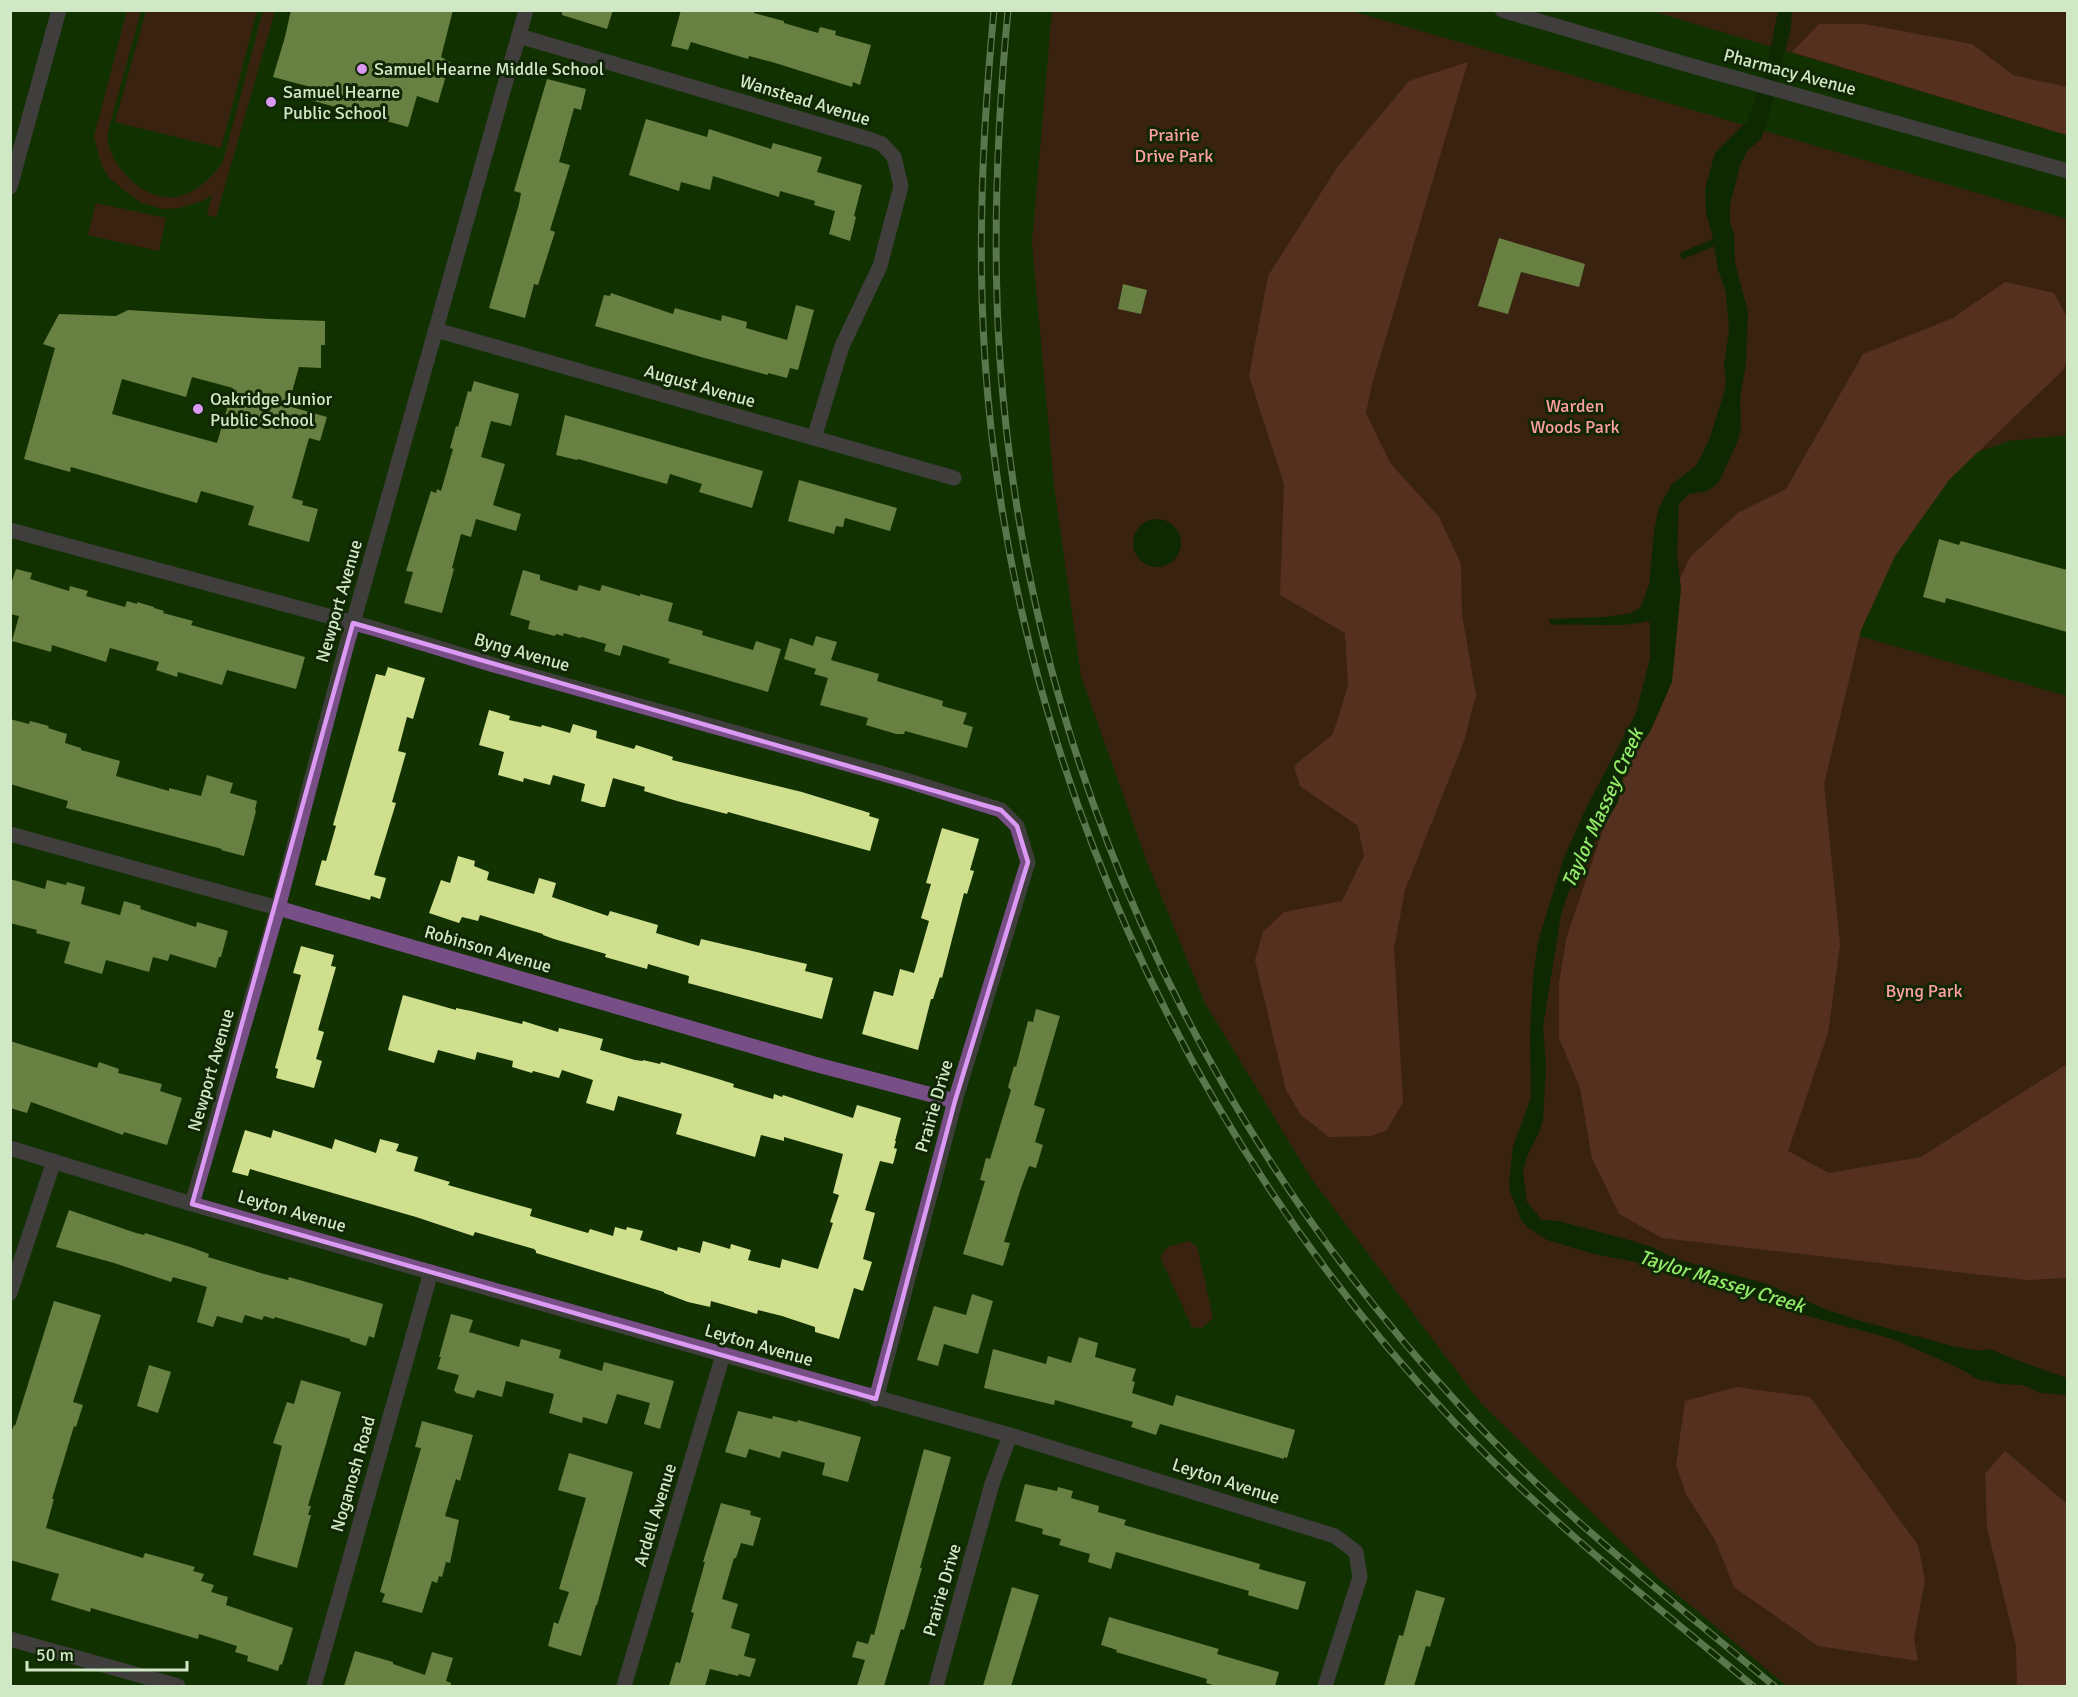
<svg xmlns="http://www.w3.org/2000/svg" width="2078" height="1697" font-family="Signika,sans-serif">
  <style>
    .green { fill: #691121 }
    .forest { fill: #a92f41 }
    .water { fill: #091f01 }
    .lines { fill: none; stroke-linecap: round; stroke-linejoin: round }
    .stream { stroke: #091f01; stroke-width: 7 }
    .building { fill: #d0df8e; fill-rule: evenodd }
    .minor { stroke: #774e86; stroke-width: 15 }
    .rail-casing { stroke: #b2cba7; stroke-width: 7 }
    .rail { stroke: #102605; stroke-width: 4.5; stroke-dasharray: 14; stroke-linecap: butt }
    .marked { fill: none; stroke: #dc99f4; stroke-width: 4.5; stroke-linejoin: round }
    .poi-dot { fill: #dc99f4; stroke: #102605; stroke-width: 2 }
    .labels { text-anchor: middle; stroke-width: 6; stroke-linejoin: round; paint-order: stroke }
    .poi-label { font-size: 18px; fill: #d0e8c6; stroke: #102605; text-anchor: start }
    .street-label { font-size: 18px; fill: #d0e8c6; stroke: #102605 }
    .park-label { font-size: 18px; fill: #fea0a4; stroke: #102605 }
    .water-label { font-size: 20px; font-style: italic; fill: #92eb68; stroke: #102605 }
  </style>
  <rect width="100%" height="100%" fill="#123201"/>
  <g class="green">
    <path d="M127,11H141L110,124C108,132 106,140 109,147C118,176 152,206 184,195C200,189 213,176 223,162L263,11H275L216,217L207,215L212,195L202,201L179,208L162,209L142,203L125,191L109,178L101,164L94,136Z"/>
    <polygon points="146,11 257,11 221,148 115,122"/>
    <polygon points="1052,11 1352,11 2067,219 2067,435 2009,441 1944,464 1849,633 2067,696 2067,1686 1787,1686 1660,1580 1480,1402 1311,1178 1205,1003 1146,859 1081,676 1054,485 1032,243"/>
    <polygon points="1652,11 2067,11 2067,135"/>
    <polygon points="96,203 166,218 159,251 88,235"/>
    <polygon points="1188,1241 1197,1246 1213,1318 1202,1328 1192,1327 1160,1257 1167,1247"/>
  </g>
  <g class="forest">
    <polygon points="1819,24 1864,24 1972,44 2013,75 2067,87 2067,135 1792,52"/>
    <polygon points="1468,62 1372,384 1366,413 1390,463 1439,517 1461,564 1462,615 1476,695 1464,741 1405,890 1394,948 1403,1102 1387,1130 1371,1136 1329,1137 1301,1115 1286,1090 1255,960 1263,932 1284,912 1342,901 1364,856 1358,826 1300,786 1294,766 1333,734 1348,686 1345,633 1280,595 1284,484 1249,376 1268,276 1338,166 1409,81"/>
    <polygon points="2005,282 2054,293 2067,317 2067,356 2064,369 1949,480 1895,556 1861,630 1824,784 1840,945 1828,1033 1788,1151 1829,1173 1921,1157 2067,1064 2067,1278 2027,1280 1662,1238 1619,1214 1592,1158 1580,1088 1559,1038 1559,983 1567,936 1622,774 1669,603 1690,557 1739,512 1786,489 1863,354 1953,318"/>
    <polygon points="1737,1387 1810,1397 1918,1545 1925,1581 1914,1638 1918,1661 1818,1646 1734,1587 1715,1540 1686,1494 1676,1465 1685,1401"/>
    <polygon points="2005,1451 2067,1504 2067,1686 2017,1686 2016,1646 1987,1528 1985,1474"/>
  </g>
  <g class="water">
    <path d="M1778,11H1792L1791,28L1768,119L1761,139L1748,150L1740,165L1730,205V222L1734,234L1735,263L1748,312L1746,364L1740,398L1741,429L1736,445L1719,482L1708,491L1689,494L1679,504L1677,555L1681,589L1672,682L1650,732L1626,765L1618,802L1584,860L1567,896L1561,915L1543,1027L1546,1065L1543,1120L1539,1133L1528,1154L1523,1171L1527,1202L1542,1220L1558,1221L1622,1238L1652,1247L1676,1259L1767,1284L1825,1309L1861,1321L1952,1346L1979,1351L1989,1349L2027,1364L2067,1378V1395L2041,1393L2023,1385L2000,1384L1977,1379L1961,1369L1893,1339L1811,1317L1740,1292L1710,1288L1686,1276L1651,1265L1594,1254L1547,1240L1527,1227L1521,1220L1510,1191L1509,1181L1513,1147L1531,1097L1530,1033L1533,977L1538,942L1563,860L1585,810L1636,713L1650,658V624L1648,621C1617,629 1582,623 1551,625L1549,619L1604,617L1631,613L1640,608L1649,585L1654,531L1659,507L1672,484L1696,466L1710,438L1724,392L1726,382L1724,365L1729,331L1726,293L1718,270L1713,239L1706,213L1705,189L1715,153L1747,121L1766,70Z"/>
    <circle cx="1157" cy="543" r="24"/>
  </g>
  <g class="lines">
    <polyline class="stream" points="1684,255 1720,240"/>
  </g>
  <g class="building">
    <polygon points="291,10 453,10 441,57 450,62 438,103 417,96 408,127 303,98 307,86 273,77 285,37"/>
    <polygon points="562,10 613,10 607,29 562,15"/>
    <polygon points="681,10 755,10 754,13 784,21 784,23 818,33 820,27 836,31 835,35 871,45 860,85 853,82 852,87 772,62 749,56 748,59 691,42 688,50 671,46"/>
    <polygon points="547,79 586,89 581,110 574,108 559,162 570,165 550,230 555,232 538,285 534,284 525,318 489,308 519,204 521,193 514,191"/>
    <polygon points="646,119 707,137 709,129 771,149 773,143 822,157 817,172 862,185 854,216 856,217 850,241 829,234 835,211 814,205 815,201 780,191 779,197 713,176 710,190 681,182 679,191 629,175"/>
    <polygon points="1499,238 1585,264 1579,287 1521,272 1508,314 1478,306"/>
    <polygon points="1123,284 1147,290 1141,314 1118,309"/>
    <polygon points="611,293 673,314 675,308 721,321 722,315 747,322 746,328 787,340 796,305 814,310 798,370 790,368 787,378 768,373 768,375 701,357 595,326 604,295 610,296"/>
    <path d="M128,310L271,319L325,321V345H321V368L299,367L288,406L327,417L320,441L309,438L292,498L303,501L302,505L318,509L309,542L248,525L254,506L201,491L197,503L71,467L70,472L24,459L55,348L43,344L59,314L116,316ZM192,377L233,388L217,443L112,414L122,379L186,397Z"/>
    <polygon points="474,381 519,394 511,426 491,421 481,457 505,464 493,505 521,514 516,531 476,519 471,537 461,534 452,568 454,569 442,613 404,603 413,572 406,571 431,491 436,493 437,489 441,491 453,449 450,448 456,426 458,427 468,391 471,392"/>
    <polygon points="565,415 763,471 752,508 699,492 702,484 670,474 667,484 578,459 577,460 556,455"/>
    <polygon points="799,480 897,508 890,531 845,518 843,527 836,526 834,534 788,521"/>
    <polygon points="1939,539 1959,545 1961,541 2067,570 2067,632 1946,598 1945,603 1923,597"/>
    <polygon points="16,569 32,573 30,579 69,591 70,586 88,591 86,596 125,607 127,601 137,604 137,602 154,607 154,608 164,611 163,613 193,621 191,625 305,657 296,689 227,670 222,685 178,672 177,677 156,670 159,662 110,648 106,662 52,645 51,652 12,641 19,616 10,614 10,587"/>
    <polygon points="523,570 540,575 540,580 577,591 579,585 600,591 602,585 640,596 640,594 673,603 668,621 703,631 702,635 753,650 756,641 781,649 768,692 668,663 670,659 623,645 620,656 604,651 606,644 582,637 580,638 564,633 563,636 556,634 555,636 528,629 530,621 510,615"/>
    <polygon points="816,636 837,642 831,660 879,674 877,681 943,701 942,706 967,713 963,724 973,727 967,748 905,731 904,734 896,734 866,725 868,718 820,705 828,678 814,674 816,669 784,659 790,638 813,646"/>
    <polygon points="388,667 425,678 413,719 407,717 398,751 406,753 392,802 396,803 374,875 386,878 380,899 371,896 370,900 315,885 322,860 326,861 336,826 333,825 376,674 385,676"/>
    <polygon points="489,710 510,716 509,720 541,727 542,725 570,733 573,724 597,731 596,738 634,749 636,745 673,757 672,760 802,792 870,813 869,816 879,819 870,851 728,812 727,814 677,801 644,791 645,787 613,778 605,807 601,807 581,801 585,784 553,775 550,785 524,778 523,782 498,775 504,752 479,745"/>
    <polygon points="10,719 29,724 30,721 49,726 48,728 67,734 65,743 81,748 81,750 120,761 116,776 169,791 169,788 201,796 207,775 233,783 230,793 257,801 255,810 256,811 244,856 221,850 222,849 66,808 68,801 10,784"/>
    <polygon points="942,828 979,839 970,870 974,871 967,894 964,893 942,978 940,977 933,999 931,999 918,1050 862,1034 874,991 893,996 900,969 914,973 929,921 921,918 931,884 926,883"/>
    <polygon points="458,856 475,861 474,866 489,872 487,880 534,894 539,878 556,883 552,897 608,916 610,911 658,925 656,933 699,946 701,939 807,964 805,971 833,978 822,1019 688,983 689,976 648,964 647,969 605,957 606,954 554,939 543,935 543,934 480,915 478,921 462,917 459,923 429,913 441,880 450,883"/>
    <polygon points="10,879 45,889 47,880 66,885 67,882 85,887 81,904 120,915 124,901 141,906 140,909 196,927 197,922 228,931 221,957 219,957 216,968 170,954 168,961 153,957 149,972 106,960 102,974 64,963 70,942 36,933 37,930 10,923"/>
    <polygon points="301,946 334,955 331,966 336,967 318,1030 324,1032 316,1059 322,1061 314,1088 276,1078 278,1069 275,1068 301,975 293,973"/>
    <polygon points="403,995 456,1010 456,1008 471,1011 522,1024 523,1021 558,1032 559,1028 584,1034 603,1039 600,1050 635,1060 643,1061 643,1060 660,1064 661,1062 715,1078 734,1084 733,1087 773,1099 774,1094 782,1097 783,1095 853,1118 857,1105 901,1118 895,1141 896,1141 894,1148 897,1149 893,1164 880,1161 865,1210 875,1213 863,1259 872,1262 863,1291 854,1288 839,1339 815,1332 815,1327 782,1316 758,1310 757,1314 711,1301 710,1307 688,1302 664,1293 664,1292 536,1253 536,1251 534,1249 506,1241 475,1232 473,1236 416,1217 250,1169 248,1176 232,1172 245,1130 271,1138 273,1130 332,1149 335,1139 376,1153 380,1139 399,1144 396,1151 418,1157 414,1171 450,1182 448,1185 532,1209 530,1216 588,1233 590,1229 613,1236 615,1227 626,1230 627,1227 643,1231 640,1240 677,1251 678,1247 700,1253 703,1241 730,1249 731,1244 751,1250 748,1260 780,1268 782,1259 818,1269 833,1223 830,1222 839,1195 833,1193 843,1154 784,1137 784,1141 761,1135 755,1157 676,1134 682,1114 618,1096 614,1111 586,1103 593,1080 562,1070 559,1078 533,1071 532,1073 512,1067 513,1061 477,1052 475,1060 438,1050 434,1063 388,1050"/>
    <polygon points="1036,1009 1060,1016 1034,1105 1045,1109 1035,1142 1043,1145 1036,1168 1029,1166 1020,1191 1004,1242 1010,1243 1003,1266 963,1254 985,1181 980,1180 986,1158 990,1159 1011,1090 1008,1087 1014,1066 1016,1067 1028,1021 1033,1022"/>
    <polygon points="10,1041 97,1068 99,1062 119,1069 118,1073 162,1084 160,1091 182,1098 167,1145 124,1132 123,1135 31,1102 27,1113 10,1108"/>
    <polygon points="69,1210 136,1233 144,1235 145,1233 190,1247 209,1254 208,1257 264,1274 288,1280 289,1277 383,1304 374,1338 369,1336 366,1346 350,1341 350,1339 275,1317 274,1319 264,1316 262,1320 245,1315 242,1323 217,1316 213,1327 197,1322 207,1287 173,1277 171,1282 114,1263 56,1247"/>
    <polygon points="972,1294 993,1301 978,1354 944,1344 938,1366 917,1360 934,1306 966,1315"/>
    <polygon points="54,1301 101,1315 73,1402 83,1405 76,1427 74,1426 52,1499 54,1499 46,1528 143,1558 145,1553 195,1567 193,1571 204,1574 201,1581 214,1585 211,1592 228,1597 226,1605 293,1628 282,1665 280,1664 278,1671 247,1661 248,1656 235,1652 237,1646 199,1634 198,1639 91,1608 90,1612 51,1600 59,1574 10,1560 10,1435 14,1425 15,1426"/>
    <polygon points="451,1314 473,1320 469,1332 519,1347 521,1339 561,1350 559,1358 602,1371 604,1362 674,1381 660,1429 644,1424 650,1403 617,1394 607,1424 583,1417 582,1423 549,1413 554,1394 506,1381 502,1397 477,1390 474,1398 456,1393 454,1390 459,1375 437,1369 441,1357 439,1357"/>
    <polygon points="1079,1337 1098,1343 1095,1357 1136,1369 1132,1381 1135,1382 1132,1393 1173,1406 1176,1395 1295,1430 1287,1458 1284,1457 1284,1459 1160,1424 1156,1435 1131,1427 1133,1422 1055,1400 1054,1405 984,1388 993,1349 1046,1364 1048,1356 1071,1363"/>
    <polygon points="149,1365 171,1372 158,1413 137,1406"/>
    <polygon points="301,1380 341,1392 308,1506 311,1506 308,1515 311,1515 297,1568 253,1555 282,1446 273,1443 287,1402 294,1404"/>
    <polygon points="738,1411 772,1419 773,1416 797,1422 798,1420 861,1437 848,1482 822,1475 825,1463 782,1451 780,1458 749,1449 746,1458 725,1452"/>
    <polygon points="422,1421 473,1435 460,1481 456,1479 445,1516 459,1520 450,1563 446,1562 442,1577 439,1576 437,1583 432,1581 422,1613 382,1602 385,1594 380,1592 421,1448 415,1447"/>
    <polygon points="924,1449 951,1457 920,1568 922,1568 904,1630 901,1629 884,1686 857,1686 865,1660 852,1657 857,1641 868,1644 871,1634 874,1635"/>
    <polygon points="569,1453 633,1472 597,1605 596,1605 581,1656 548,1646 554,1622 558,1624 569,1592 559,1589 586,1498 558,1490"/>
    <polygon points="1025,1484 1057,1491 1058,1487 1073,1491 1071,1498 1099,1506 1098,1512 1126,1520 1124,1525 1260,1564 1259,1569 1306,1582 1298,1610 1248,1595 1249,1591 1116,1552 1111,1569 1088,1562 1090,1554 1059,1545 1061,1539 1042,1534 1043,1529 1015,1521"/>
    <polygon points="721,1503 751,1511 750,1515 761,1518 753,1546 741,1543 736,1558 734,1558 722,1599 738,1604 731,1628 750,1634 744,1656 756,1659 750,1677 739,1674 738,1676 710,1669 705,1686 669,1686 676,1662 680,1663 694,1613 691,1612 705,1562 703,1562"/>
    <polygon points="1012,1587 1039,1595 1011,1686 983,1686"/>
    <polygon points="1416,1590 1445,1598 1430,1647 1426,1646 1414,1686 1384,1686 1399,1635 1403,1636"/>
    <polygon points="1109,1617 1219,1649 1217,1654 1279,1672 1275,1686 1216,1686 1206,1683 1207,1679 1116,1652 1117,1650 1101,1645"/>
    <polygon points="355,1651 393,1662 393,1664 425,1675 432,1652 453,1658 446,1681 451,1683 451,1686 344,1686"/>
  </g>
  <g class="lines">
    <g class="minor">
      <polyline points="1502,10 1692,66 2068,171"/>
      <polyline points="519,36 872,140 882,144 894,157 901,186 880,266 842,346 814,438"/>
      <polyline points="10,187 59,10"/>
      <polyline points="436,330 954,478"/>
      <polyline points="10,530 376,629 494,665 905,780 1001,810 1017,826 1028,862 955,1101 876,1399"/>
      <polyline points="10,834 278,908 814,1064 955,1101"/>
      <polyline points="10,1148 192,1204 416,1268 1010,1435 1335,1536 1356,1552 1360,1577 1325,1686"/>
      <polyline points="192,1204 278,908 345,651 526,10"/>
      <polyline points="10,1293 54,1161"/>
      <polyline points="10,1639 178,1686"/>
      <polyline points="314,1686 431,1272"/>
      <polyline points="624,1686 723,1355"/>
      <polyline points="936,1686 992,1484 1010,1435"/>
    </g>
    <g class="rail-casing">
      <g id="rail">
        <path d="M994,10C983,127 977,243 985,360C1011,753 1184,1136 1455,1423C1546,1519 1651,1602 1753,1686"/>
        <path d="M1008,10C997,127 992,244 1000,360C1028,755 1195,1119 1462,1408C1556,1511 1668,1597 1774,1686"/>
      </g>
    </g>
    <use href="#rail" class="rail"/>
  </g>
  <path d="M0 0H2078V1697H0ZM353,623L1001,810L1017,826L1028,862L955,1101L876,1399L192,1204Z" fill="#123201" fill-opacity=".55" fill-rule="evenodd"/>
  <path class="marked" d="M353,623L1001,810L1017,826L1028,862L955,1101L876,1399L192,1204Z"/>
  <g class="poi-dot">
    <circle cx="362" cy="69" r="6"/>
    <circle cx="271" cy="102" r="6"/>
    <circle cx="198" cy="409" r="6"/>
  </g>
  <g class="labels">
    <g class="poi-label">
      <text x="374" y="75">Samuel Hearne Middle School</text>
      <text x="283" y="98">Samuel Hearne<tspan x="283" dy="21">Public School</tspan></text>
      <text x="210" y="405">Oakridge Junior<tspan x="210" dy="21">Public School</tspan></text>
    </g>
    <g class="street-label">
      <text transform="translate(1790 72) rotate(15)" y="6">Pharmacy Avenue</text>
      <text transform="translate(805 100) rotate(17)" y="6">Wanstead Avenue</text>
      <text transform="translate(700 386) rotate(16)" y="6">August Avenue</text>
      <text transform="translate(339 601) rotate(-74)" y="6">Newport Avenue</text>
      <text transform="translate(522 652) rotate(16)" y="6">Byng Avenue</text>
      <text transform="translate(488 949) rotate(16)" y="6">Robinson Avenue</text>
      <text transform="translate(211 1070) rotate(-74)" y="6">Newport Avenue</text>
      <text transform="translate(934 1106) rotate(-74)" y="6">Prairie Drive</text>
      <text transform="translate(292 1211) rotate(16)" y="6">Leyton Avenue</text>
      <text transform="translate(759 1345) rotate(16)" y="6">Leyton Avenue</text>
      <text transform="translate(353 1474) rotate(-74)" y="6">Noganosh Road</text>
      <text transform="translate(1226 1481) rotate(18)" y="6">Leyton Avenue</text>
      <text transform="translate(655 1515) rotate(-73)" y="6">Ardell Avenue</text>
      <text transform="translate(942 1590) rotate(-74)" y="6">Prairie Drive</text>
    </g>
    <g class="park-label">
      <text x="1174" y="141">Prairie<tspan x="1174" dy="21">Drive Park</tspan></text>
      <text x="1575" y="412">Warden<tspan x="1575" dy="21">Woods Park</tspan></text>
      <text x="1924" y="997">Byng Park</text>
    </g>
    <g class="water-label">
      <text transform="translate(1602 808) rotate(-66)" y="7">Taylor Massey Creek</text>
      <text transform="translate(1722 1281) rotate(17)" y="7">Taylor Massey Creek</text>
    </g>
  </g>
  <rect width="2078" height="1697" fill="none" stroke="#d0e8c6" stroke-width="24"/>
  <path d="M27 1661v9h160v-9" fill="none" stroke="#d0e8c6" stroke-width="3"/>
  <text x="36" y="1661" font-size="18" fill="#d0e8c6" stroke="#102605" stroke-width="4.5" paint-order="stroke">50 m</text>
</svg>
